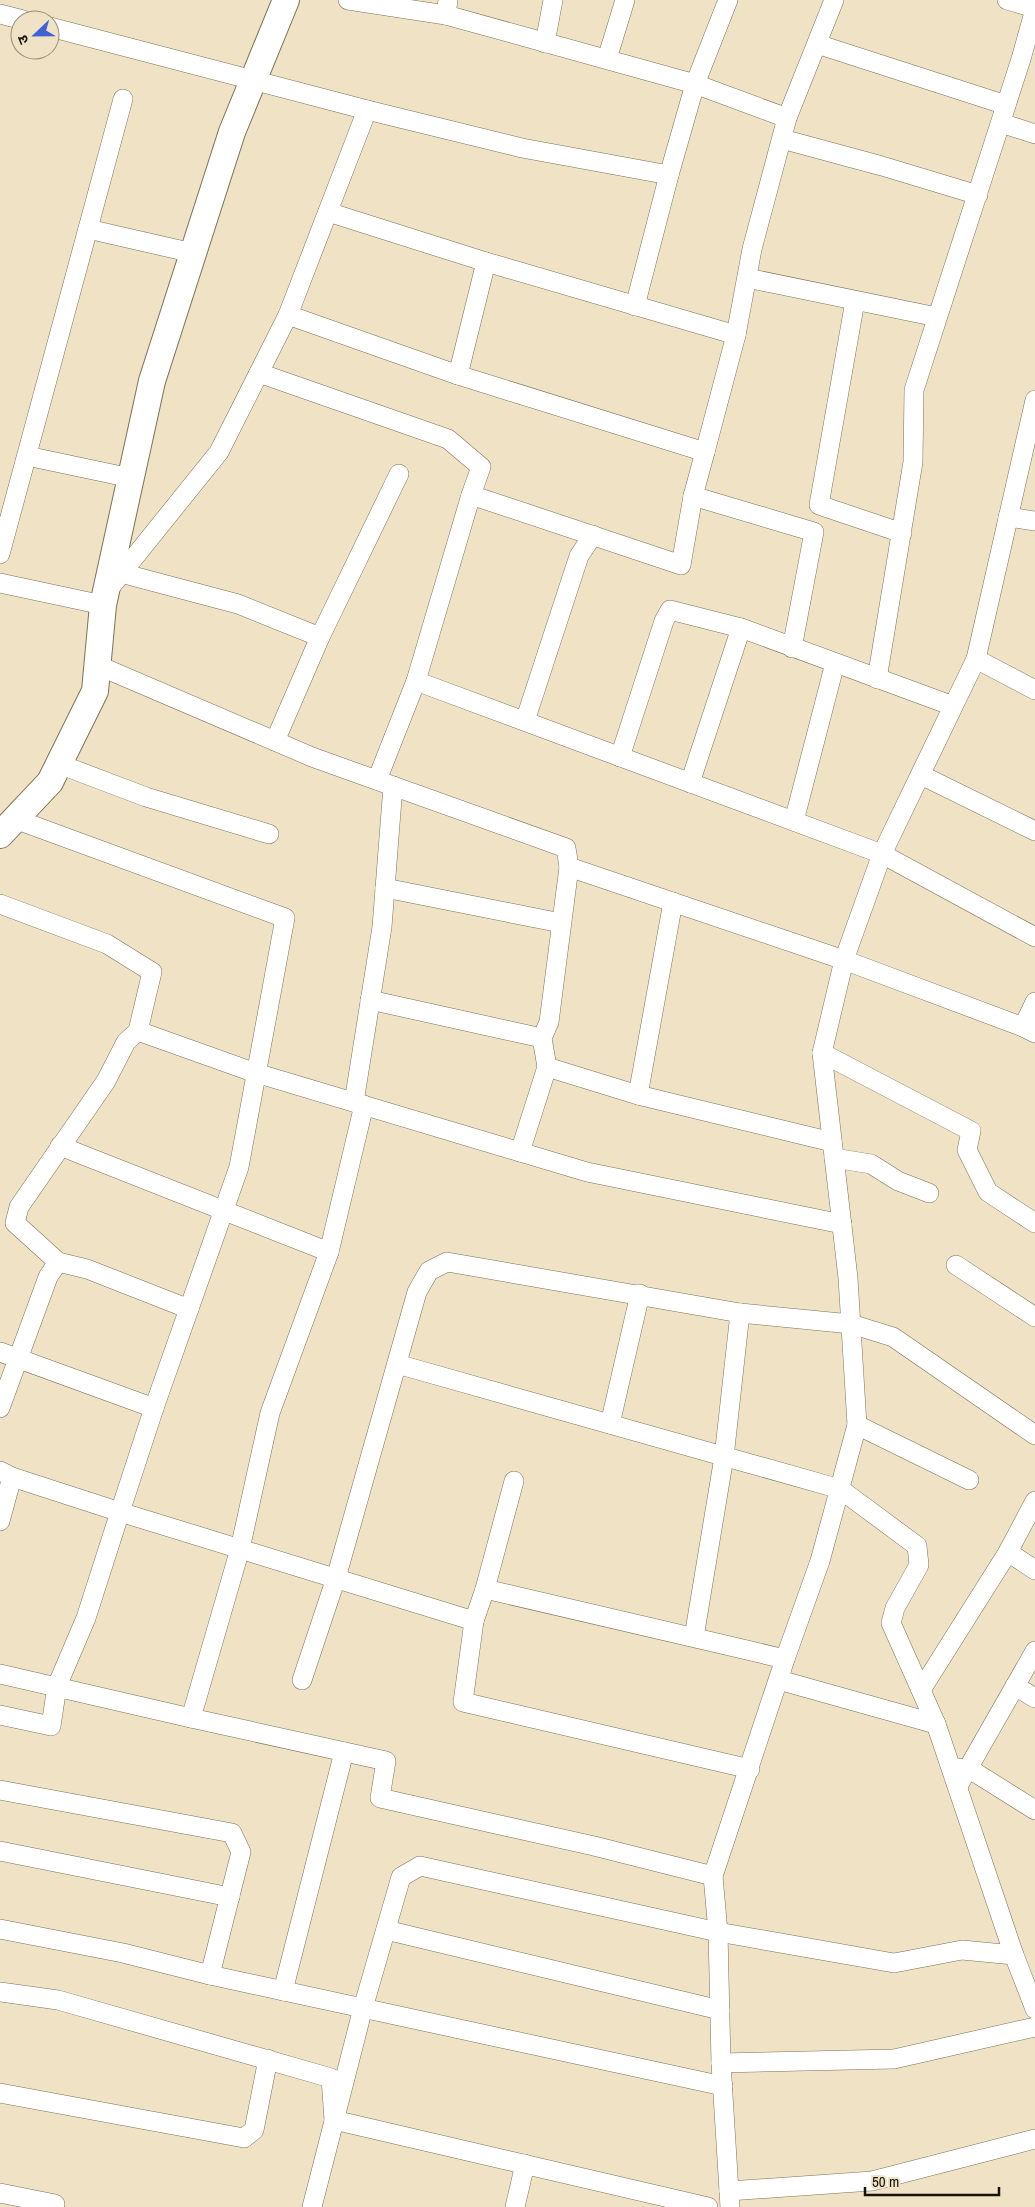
<svg xmlns="http://www.w3.org/2000/svg" width="1035" height="2207" font-family="'Archivo Narrow','Noto Sans Devanagari',sans-serif">
  <style>
    .lines { fill: none; stroke-linecap: round; stroke-linejoin: round }
    .street-casing { stroke: #7d7157; stroke-width: 20 }
    .secondary-casing { stroke: #7d7157; stroke-width: 28 }
    .street { stroke: #fff; stroke-width: 19 }
    .secondary { stroke: #fff; stroke-width: 26 }
  </style>
  <rect width="100%" height="100%" fill="#efe2c5"/>
  <g class="lines">
    <g class="street-casing">
      <g id="street">
        <polyline points="348,0 446,15"/>
        <polyline points="448,0 446,15 695,84 728,0"/>
        <polyline points="1007,0 1035,8"/>
        <polyline points="0,14 23,20"/>
        <polyline points="50,27 367,110 288,315 219,452 108,590"/>
        <polyline points="545,43 553,0"/>
        <polyline points="817,44 1006,105"/>
        <polyline points="607,59 625,0"/>
        <polyline points="367,110 522,148 669,175 695,84 787,118"/>
        <polyline points="1001,123 1035,134"/>
        <polyline points="782,139 882,166 978,195"/>
        <polyline points="328,212 486,262 458,375"/>
        <polyline points="88,229 193,253"/>
        <polyline points="486,262 736,335"/>
        <polyline points="747,278 937,317"/>
        <polyline points="855,301 819,505 902,533"/>
        <polyline points="635,306 669,175"/>
        <polyline points="288,315 458,375 705,452 736,335 752,249 787,118 834,0"/>
        <polyline points="258,375 259,373 448,439 481,467 471,495 681,565 693,496"/>
        <polyline points="705,452 693,496 814,532 792,648"/>
        <polyline points="27,456 131,478"/>
        <polyline points="471,495 416,681 882,854 976,659 1035,400"/>
        <polyline points="1008,517 1035,521"/>
        <polyline points="0,554 123,99"/>
        <polyline points="121,573 238,604 320,637"/>
        <polyline points="0,583 103,605"/>
        <polyline points="976,659 1035,690"/>
        <polyline points="97,665 312,757 566,848 569,867 844,960 882,854 1035,937"/>
        <polyline points="877,679 913,462 914,390 1021,59 1035,9"/>
        <polyline points="525,721 579,556 593,535"/>
        <polyline points="275,741 320,637 399,474"/>
        <polyline points="620,757 664,621 670,610 741,628"/>
        <polyline points="59,764 146,797 269,834"/>
        <polyline points="921,775 1035,831"/>
        <polyline points="377,780 416,681"/>
        <polyline points="690,783 741,628 953,706"/>
        <polyline points="15,819 285,918 239,1167 154,1408"/>
        <polyline points="794,821 835,663"/>
        <polyline points="385,888 561,923"/>
        <polyline points="0,904 107,944 152,972 138,1031 126,1042 106,1081 19,1207 15,1223 58,1262 87,1269 189,1309"/>
        <polyline points="370,1000 542,1038"/>
        <polyline points="1023,1027 1035,1002"/>
        <polyline points="138,1031 256,1073 587,1172 842,1224"/>
        <polyline points="822,1053 971,1131 967,1150 988,1192 1035,1223"/>
        <polyline points="547,1067 638,1095 832,1142"/>
        <polyline points="638,1095 673,902"/>
        <polyline points="354,1102 382,927 393,786"/>
        <polyline points="60,1146 329,1252"/>
        <polyline points="520,1152 547,1067 542,1038 549,1022 569,867"/>
        <polyline points="834,1158 871,1164 898,1181 929,1193"/>
        <polyline points="956,1265 1035,1317"/>
        <polyline points="0,1352 154,1408 120,1512 474,1621 463,1702 750,1769"/>
        <polyline points="397,1364 840,1489 917,1546 919,1565 895,1608 891,1623 936,1724"/>
        <polyline points="0,1408 48,1277 58,1262"/>
        <polyline points="610,1424 640,1294"/>
        <polyline points="857,1425 969,1480"/>
        <polyline points="0,1471 12,1477 120,1512 86,1618 57,1686 51,1726 0,1715"/>
        <polyline points="0,1521 12,1477"/>
        <polyline points="1008,1552 1035,1570"/>
        <polyline points="485,1589 514,1481"/>
        <polyline points="474,1621 485,1589 785,1659"/>
        <polyline points="694,1637 724,1457 740,1313"/>
        <polyline points="0,1674 191,1718 240,1549 270,1413 329,1252 364,1105"/>
        <polyline points="302,1680 336,1578 417,1292 429,1271 447,1262 740,1313 851,1324 893,1337 1035,1435"/>
        <polyline points="779,1680 936,1724 1014,1955 1035,2009"/>
        <polyline points="1015,1686 1035,1698"/>
        <polyline points="921,1690 1008,1552 1035,1501"/>
        <polyline points="191,1718 386,1761 380,1798 594,1846 713,1876"/>
        <polyline points="959,1768 965,1772 968,1768 1035,1810"/>
        <polyline points="958,1786 1035,1651"/>
        <polyline points="0,1790 232,1833 241,1852 210,1975"/>
        <polyline points="0,1851 230,1897"/>
        <polyline points="0,1929 123,1953 210,1975 723,2086"/>
        <polyline points="386,1930 720,2010"/>
        <polyline points="283,1991 344,1752"/>
        <polyline points="0,1992 58,2000 331,2078 334,2120 708,2207"/>
        <polyline points="721,2063 894,2059 1035,2027"/>
        <polyline points="0,2093 244,2138 254,2130 268,2059"/>
        <polyline points="729,2191 872,2181 1035,2139"/>
        <polyline points="0,2193 55,2204 54,2207"/>
        <polyline points="312,2207 363,2008 401,1877 420,1866 718,1932 894,1963 962,1950 1014,1955"/>
        <polyline points="515,2207 525,2164"/>
        <polyline points="730,2207 721,2063 718,1932 713,1876 785,1659 820,1561 857,1425 848,1278 822,1053 844,960 1023,1027 1035,1033"/>
      </g>
    </g>
    <g class="secondary-casing">
      <polyline id="secondary" points="0,835 50,782 95,691 103,605 152,381 232,132 286,0"/>
    </g>
    <use href="#street" class="street"/>
    <use href="#secondary" class="secondary"/>
  </g>
  <g transform="translate(35 35) rotate(248)"><circle r="24" fill="#efe2c5" stroke="#998f7a"/>
  <path d="M0-4L9 19L0 12L-9 19Z" fill="#3f62d4"/>
  <text y="-8" font-size="14" font-weight="bold" text-anchor="middle" fill="#171309">उ</text>
  </g>
  <path d="M865 2187v8h134v-8" fill="none" stroke="#171309" stroke-width="2.5"/>
  <text x="872" y="2187" font-size="15" fill="#171309" stroke="#efe2c5" stroke-width="4" paint-order="stroke">50 m</text>
</svg>
